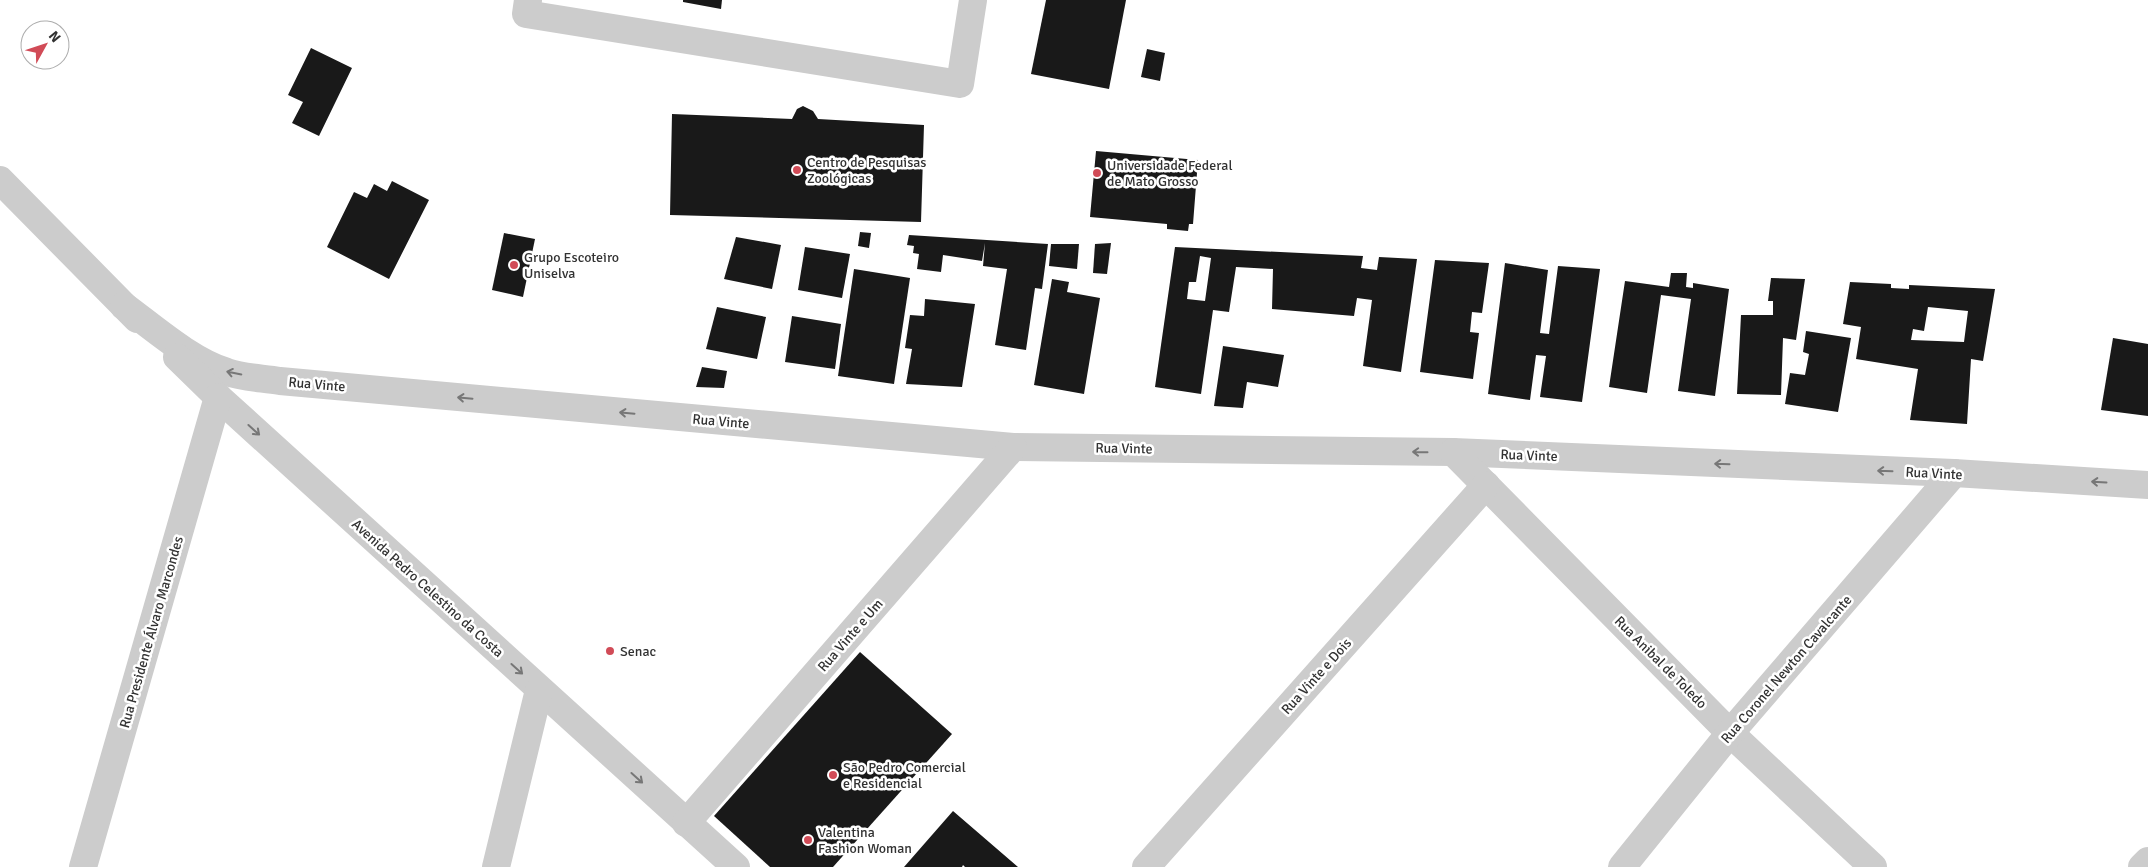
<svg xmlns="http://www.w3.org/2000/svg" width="2148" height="867" font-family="Signika,sans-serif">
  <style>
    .building { fill: #191919; fill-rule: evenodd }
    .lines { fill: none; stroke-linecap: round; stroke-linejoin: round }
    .minor { stroke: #ccc; stroke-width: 28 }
    .oneway { stroke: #777 }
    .poi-dot { fill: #d14b57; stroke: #fff; stroke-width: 2 }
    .labels { text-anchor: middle; stroke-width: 5; stroke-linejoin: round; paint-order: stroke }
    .poi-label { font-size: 14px; fill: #323232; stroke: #fff; text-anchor: start }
    .street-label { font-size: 14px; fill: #323232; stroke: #fff }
  </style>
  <rect width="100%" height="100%" fill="#fff"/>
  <g class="building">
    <polygon points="683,0 722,0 721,9 683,2"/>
    <polygon points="1046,0 1126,0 1109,89 1031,74"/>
    <polygon points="311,48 352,68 319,136 292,123 303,102 288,95"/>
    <polygon points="1147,49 1165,53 1160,81 1141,77"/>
    <polygon points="803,106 813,111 818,119 924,125 921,222 670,215 672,114 792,119 797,109"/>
    <polygon points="1096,151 1198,160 1193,224 1189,224 1188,231 1167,229 1167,224 1090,217"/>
    <polygon points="392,181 429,200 389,279 327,247 354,192 367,198 374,184 387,191"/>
    <polygon points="860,232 871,233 869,248 858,246"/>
    <polygon points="504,233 535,239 523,297 492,290"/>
    <polygon points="909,235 1048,244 1042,289 1035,288 1026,350 995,345 1007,269 983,266 985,243 982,261 943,255 941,272 917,269 919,254 913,253 914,246 907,245"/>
    <polygon points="736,237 781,245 772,289 724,279"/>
    <polygon points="1111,243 1107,274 1093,273 1095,244"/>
    <polygon points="1051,244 1079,244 1077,269 1049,266"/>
    <polygon points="805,247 850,254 842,298 798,290"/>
    <path d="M1175,247L1363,256L1361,268L1377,270L1379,257L1417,259L1401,372L1363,366L1372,300L1357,298L1354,316L1272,309L1273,269L1236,267L1229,312L1213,310L1201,394L1155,387ZM1200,256L1211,258L1205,301L1187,299L1189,282H1196Z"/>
    <polygon points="1435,260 1489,263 1482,313 1472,312 1470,332 1479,333 1473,379 1420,372"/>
    <polygon points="1505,263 1548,270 1540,333 1549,334 1558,266 1600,269 1582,402 1540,397 1546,356 1536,355 1530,400 1488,394"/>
    <polygon points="854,269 910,278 894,384 838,376"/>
    <polygon points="1671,273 1687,273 1686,287 1693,288 1693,283 1729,289 1715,396 1678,391 1691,299 1661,295 1647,393 1609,387 1625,281 1669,287"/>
    <polygon points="1771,278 1805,279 1796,340 1783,338 1781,395 1737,394 1741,315 1773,315 1773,301 1768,301"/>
    <polygon points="1052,279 1069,282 1067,292 1100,298 1084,394 1034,385"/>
    <path d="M1850,282L1891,284V288L1909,289V285L1995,289L1983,361L1971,359L1967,424L1910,420L1918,369L1856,359L1861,327L1843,324ZM1928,307L1968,311L1964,342L1911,340L1913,329L1924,331Z"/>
    <polygon points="925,299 975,304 962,387 906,384 912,349 905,348 910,315 924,316"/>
    <polygon points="717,307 766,317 757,359 706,349"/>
    <polygon points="792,316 841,324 835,369 785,362"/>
    <polygon points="1806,331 1851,338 1838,412 1785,404 1790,373 1805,375 1809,354 1803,352"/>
    <polygon points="2113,338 2148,344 2148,416 2101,410"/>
    <polygon points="1223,346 1284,355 1278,387 1247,382 1243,408 1214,406"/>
    <polygon points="702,367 727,371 724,388 696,387"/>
    <polygon points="860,652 952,734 833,867 770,867 714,816"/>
    <polygon points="953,811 1018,867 965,867 963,865 962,867 904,867"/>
  </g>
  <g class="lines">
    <g class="minor">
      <polyline points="528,0 526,14 960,84 973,0"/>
      <polyline points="0,180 137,319"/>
      <path d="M124,306C154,328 191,361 227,372C243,378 263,378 280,381L1013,447L1453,452L1954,473L2148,485"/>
      <polyline points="177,357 218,397 736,867"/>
      <polyline points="1453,452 1730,733 1873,867"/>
      <polyline points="686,823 1013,447"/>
      <polyline points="83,867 218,397"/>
      <polyline points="496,867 539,690"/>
      <polyline points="1146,867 1486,485"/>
      <polyline points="1622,867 1730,733 1954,473"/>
      <polyline points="2142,867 2148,861"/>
    </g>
  </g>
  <defs><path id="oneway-shaft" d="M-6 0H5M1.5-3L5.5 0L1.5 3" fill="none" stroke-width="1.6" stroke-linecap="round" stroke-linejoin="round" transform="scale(1.25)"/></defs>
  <g class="oneway">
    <use href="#oneway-shaft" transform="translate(234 373) rotate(-169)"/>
    <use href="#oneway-shaft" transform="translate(465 398) rotate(-175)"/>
    <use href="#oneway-shaft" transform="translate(627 413) rotate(-175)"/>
    <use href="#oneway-shaft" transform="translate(254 430) rotate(42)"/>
    <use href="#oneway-shaft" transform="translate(1420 452) rotate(-179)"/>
    <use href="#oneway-shaft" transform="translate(1722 464) rotate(-178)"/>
    <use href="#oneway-shaft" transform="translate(1885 471) rotate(-178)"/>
    <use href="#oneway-shaft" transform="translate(2099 482) rotate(-177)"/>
    <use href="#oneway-shaft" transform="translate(517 669) rotate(42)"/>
    <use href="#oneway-shaft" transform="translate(637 778) rotate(42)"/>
  </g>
  <g class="poi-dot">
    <circle cx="797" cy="170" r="5"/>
    <circle cx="1097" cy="173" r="5"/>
    <circle cx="514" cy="265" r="5"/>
    <circle cx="610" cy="651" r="5"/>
    <circle cx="833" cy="775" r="5"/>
    <circle cx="808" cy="840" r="5"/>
  </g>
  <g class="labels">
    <g class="poi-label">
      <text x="807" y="167">Centro de Pesquisas<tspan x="807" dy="16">Zoológicas</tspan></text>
      <text x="1107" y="170">Universidade Federal<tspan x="1107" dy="16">de Mato Grosso</tspan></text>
      <text x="524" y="262">Grupo Escoteiro<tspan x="524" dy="16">Uniselva</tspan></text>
      <text x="620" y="656">Senac</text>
      <text x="843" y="772">São Pedro Comercial<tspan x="843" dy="16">e Residencial</tspan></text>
      <text x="818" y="837">Valentina<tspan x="818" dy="16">Fashion Woman</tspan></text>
    </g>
    <g class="street-label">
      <text transform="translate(317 384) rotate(5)" y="5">Rua Vinte</text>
      <text transform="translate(721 421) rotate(5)" y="5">Rua Vinte</text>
      <text transform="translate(1124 448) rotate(1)" y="5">Rua Vinte</text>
      <text transform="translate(1529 455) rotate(2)" y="5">Rua Vinte</text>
      <text transform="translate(1934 473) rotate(3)" y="5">Rua Vinte</text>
      <text transform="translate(428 588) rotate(42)" y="5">Avenida Pedro Celestino da Costa</text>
      <text transform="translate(151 632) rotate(-74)" y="5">Rua Presidente Álvaro Marcondes</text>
      <text transform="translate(850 635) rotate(-49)" y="5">Rua Vinte e Um</text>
      <text transform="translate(1661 662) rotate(45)" y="5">Rua Anibal de Toledo</text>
      <text transform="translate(1786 669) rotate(-49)" y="5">Rua Coronel Newton Cavalcante</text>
      <text transform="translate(1316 676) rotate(-48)" y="5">Rua Vinte e Dois</text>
    </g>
  </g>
  <g transform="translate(45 45) rotate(50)"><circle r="24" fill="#ffffff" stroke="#adadad"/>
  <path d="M0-4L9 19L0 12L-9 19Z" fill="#d14b57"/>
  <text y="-8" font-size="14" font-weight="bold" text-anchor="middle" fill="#323232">N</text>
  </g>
</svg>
